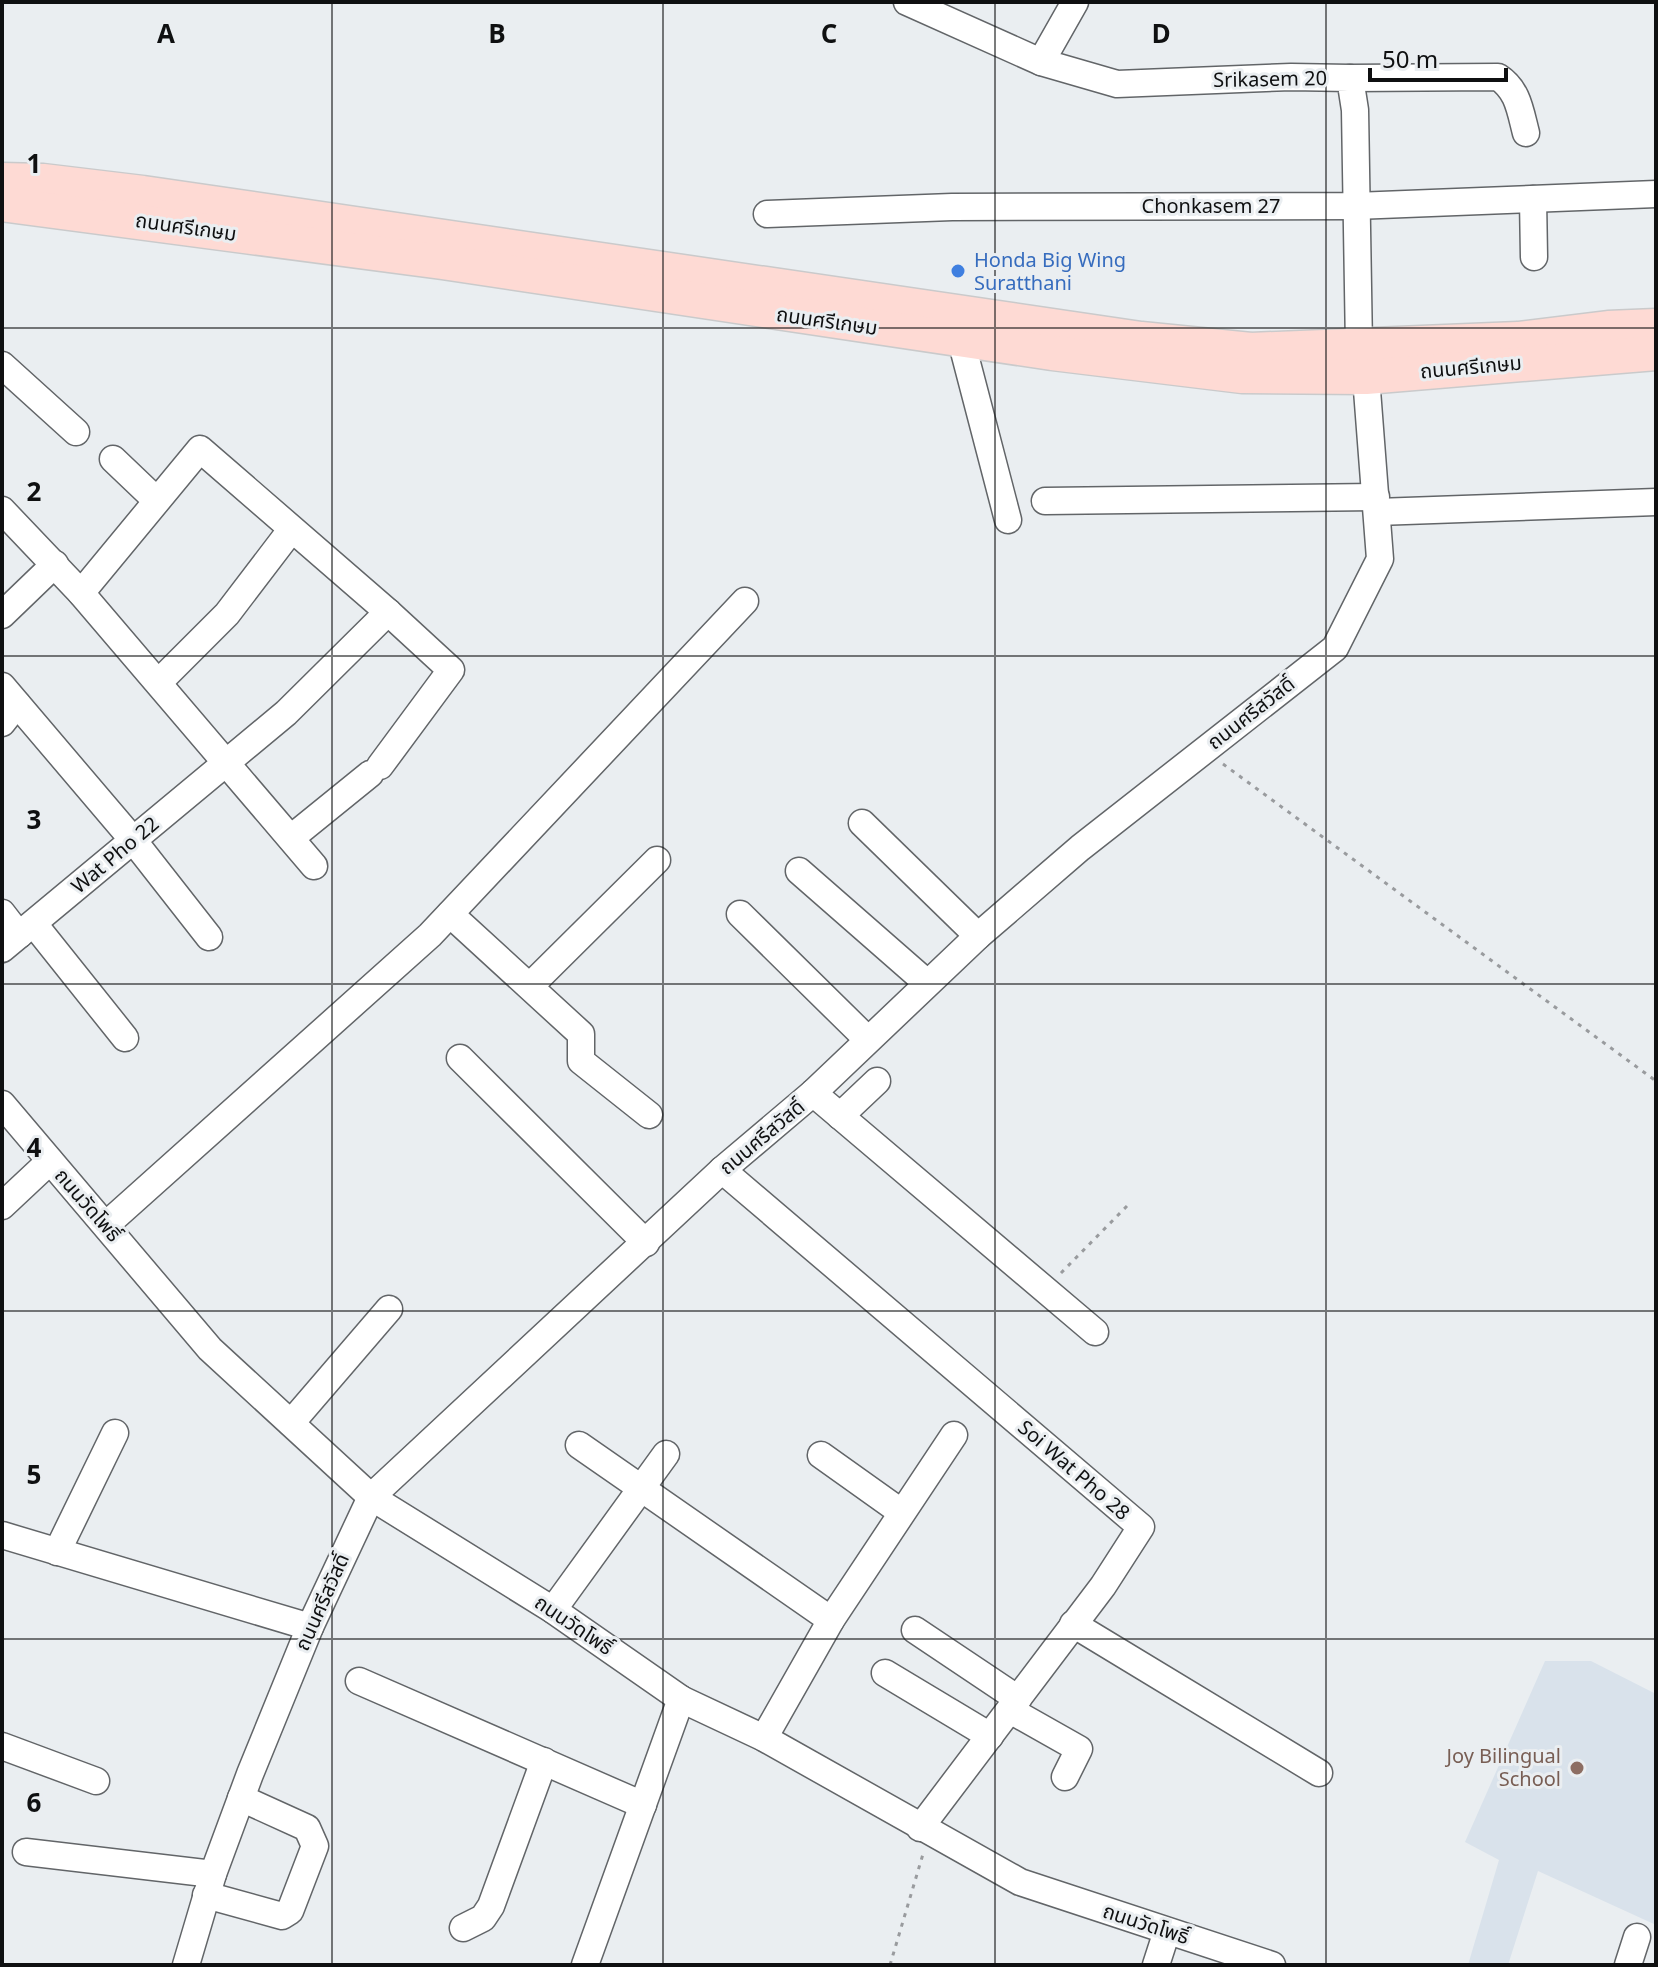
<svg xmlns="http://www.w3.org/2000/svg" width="1658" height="1967" font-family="Georgia,'Noto Sans Thai',serif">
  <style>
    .built { fill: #d9e2eb }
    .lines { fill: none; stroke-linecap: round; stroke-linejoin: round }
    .minor-casing { stroke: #626568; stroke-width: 29 }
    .major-casing { stroke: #cacacb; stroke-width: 37 }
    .path { stroke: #999b9e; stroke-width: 3; stroke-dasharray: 4 6; stroke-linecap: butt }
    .minor { stroke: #fff; stroke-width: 26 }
    .major { stroke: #fedad4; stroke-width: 34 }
    .grid { fill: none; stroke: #0f1011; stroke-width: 2; stroke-opacity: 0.55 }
    .shop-dot { fill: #3f7fe0; stroke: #eaeef1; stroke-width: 3 }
    .education-dot { fill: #8d6e63; stroke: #eaeef1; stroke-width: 3 }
    .labels { text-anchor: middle; stroke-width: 6; stroke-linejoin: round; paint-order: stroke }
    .street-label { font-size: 20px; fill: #0f1011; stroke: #eaeef1 }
    .shop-label { font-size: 20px; fill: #366cbe; stroke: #eaeef1; text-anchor: start }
    .education-label { font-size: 20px; fill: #785e54; stroke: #eaeef1; text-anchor: end }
    .grid-label { font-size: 26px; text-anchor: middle; font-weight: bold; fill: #0f1011; stroke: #eaeef1; stroke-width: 6; stroke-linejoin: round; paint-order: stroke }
  </style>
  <rect width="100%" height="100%" fill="#eaeef1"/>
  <polygon class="built" points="1545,1661 1591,1661 1656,1694 1656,1925 1538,1871 1508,1965 1468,1965 1499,1860 1465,1842"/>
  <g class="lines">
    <g class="minor-casing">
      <g id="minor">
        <polyline points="907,2 1041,62"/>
        <polyline points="1075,2 1041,62 1117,84 1291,77 1350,78 1355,110 1359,347"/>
        <path d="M1350,78L1498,77C1518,90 1520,110 1526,133"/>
        <polyline points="1533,199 1534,257"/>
        <polyline points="767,214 952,207 1355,206 1656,194"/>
        <polyline points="961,340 1008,520"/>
        <polyline points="2,365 76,432"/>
        <polyline points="113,459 156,500"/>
        <polyline points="1045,501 1376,497"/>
        <polyline points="2,510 81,593 314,866"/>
        <polyline points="1377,512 1656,502"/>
        <polyline points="2,615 55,564"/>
        <polyline points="159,682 227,614 291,530"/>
        <polyline points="2,686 133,840 209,937"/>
        <polyline points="2,723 17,704"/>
        <polyline points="380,766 451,670 388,612"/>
        <polyline points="862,823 978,936"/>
        <polyline points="291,838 370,774"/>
        <polyline points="799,871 927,983"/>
        <polyline points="2,913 19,935"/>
        <polyline points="450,914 581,1034 581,1061 649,1115"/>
        <polyline points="740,914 867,1039"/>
        <polyline points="34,924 125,1038"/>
        <polyline points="2,949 286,713 388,612 200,449 81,593"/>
        <polyline points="530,986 657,860"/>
        <polyline points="460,1058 646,1243"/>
        <polyline points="813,1093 1095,1332"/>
        <polyline points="2,1104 210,1349 371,1497 553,1610 681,1699 764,1738 1020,1882 1272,1965"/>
        <polyline points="840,1116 877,1081"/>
        <polyline points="722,1170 1141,1527 1103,1586 920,1828"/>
        <polyline points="2,1206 50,1161"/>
        <polyline points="106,1225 430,935 745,601"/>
        <polyline points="291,1423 389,1309"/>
        <polyline points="579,1445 831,1620"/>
        <polyline points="821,1455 901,1512"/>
        <polyline points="2,1535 310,1627"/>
        <polyline points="57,1552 115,1433"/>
        <polyline points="553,1610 666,1454"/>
        <polyline points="1073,1624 1319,1773"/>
        <polyline points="915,1630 1018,1699"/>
        <polyline points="885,1673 990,1736"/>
        <polyline points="359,1681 643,1805"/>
        <polyline points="1010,1710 1079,1749 1065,1777"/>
        <polyline points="764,1738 831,1620 954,1435"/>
        <polyline points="2,1746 96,1781"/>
        <polyline points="26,1852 213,1874"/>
        <polyline points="206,1895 282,1916 290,1911 315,1846 307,1828 241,1798"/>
        <polyline points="463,1928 483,1918 491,1906 544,1761"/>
        <polyline points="186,1965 213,1874 250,1774 310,1627 371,1497 722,1170 813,1093 978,936 1080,848 1335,648 1380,559 1366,377"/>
        <polyline points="585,1965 681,1699"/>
        <polyline points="1156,1965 1167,1931"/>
        <polyline points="1628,1965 1637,1937"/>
      </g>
    </g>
    <g class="major-casing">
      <g id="major">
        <polyline points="2,180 43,181 143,193 1141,339 1251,350 1518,339 1608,328 1656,326"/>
        <polyline points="2,204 442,262 1052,353 1242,376 1366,377 1656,353"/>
      </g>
    </g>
    <g class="path">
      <polyline points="1223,764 1656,1081"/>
      <polyline points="1061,1273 1128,1205"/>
      <polyline points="890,1965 923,1854"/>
    </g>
    <use href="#minor" class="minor"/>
    <use href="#major" class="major"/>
  </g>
  <path class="grid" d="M332,2V1965M663,2V1965M995,2V1965M1326,2V1965M2,328H1656M2,656H1656M2,984H1656M2,1311H1656M2,1639H1656"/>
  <circle class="shop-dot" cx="958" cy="271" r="8"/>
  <circle class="education-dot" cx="1577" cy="1768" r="8"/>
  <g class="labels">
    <g class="street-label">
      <text transform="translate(1270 79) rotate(-1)" y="7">Srikasem 20</text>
      <text x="1211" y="213">Chonkasem 27</text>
      <text transform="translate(186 227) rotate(8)" y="7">ถนนศรีเกษม</text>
      <text transform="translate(827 321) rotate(8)" y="7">ถนนศรีเกษม</text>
      <text transform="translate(1471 367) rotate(-5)" y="7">ถนนศรีเกษม</text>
      <text transform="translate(1251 713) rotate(-38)" y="7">ถนนศรีสวัสดิ์</text>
      <text transform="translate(115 855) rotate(-40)" y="7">Wat Pho 22</text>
      <text transform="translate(762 1137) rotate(-40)" y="7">ถนนศรีสวัสดิ์</text>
      <text transform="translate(88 1205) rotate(49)" y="7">ถนนวัดโพธิ์</text>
      <text transform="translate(1074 1470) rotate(41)" y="7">Soi Wat Pho 28</text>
      <text transform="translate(322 1602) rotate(-66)" y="7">ถนนศรีสวัสดิ์</text>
      <text transform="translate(574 1625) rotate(34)" y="7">ถนนวัดโพธิ์</text>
      <text transform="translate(1146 1924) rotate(18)" y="7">ถนนวัดโพธิ์</text>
    </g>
    <g class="shop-label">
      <text x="974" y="267">Honda Big Wing<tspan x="974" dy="23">Suratthani</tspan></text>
    </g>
    <g class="education-label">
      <text x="1561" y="1763">Joy Bilingual<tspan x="1561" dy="23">School</tspan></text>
    </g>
  </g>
  <g class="grid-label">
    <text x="166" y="43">A</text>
    <text x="497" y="43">B</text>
    <text x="829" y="43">C</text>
    <text x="1161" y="43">D</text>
    <text x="34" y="173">1</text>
    <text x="34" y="501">2</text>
    <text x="34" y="829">3</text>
    <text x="34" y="1157">4</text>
    <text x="34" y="1484">5</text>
    <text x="34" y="1812">6</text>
  </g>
  <rect width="1658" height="1967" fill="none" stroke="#0f1011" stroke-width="8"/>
  <path d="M1370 68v12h136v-12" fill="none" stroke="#0f1011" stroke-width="4"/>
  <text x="1382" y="68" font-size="24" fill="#0f1011" stroke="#eaeef1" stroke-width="6" paint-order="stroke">50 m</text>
</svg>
